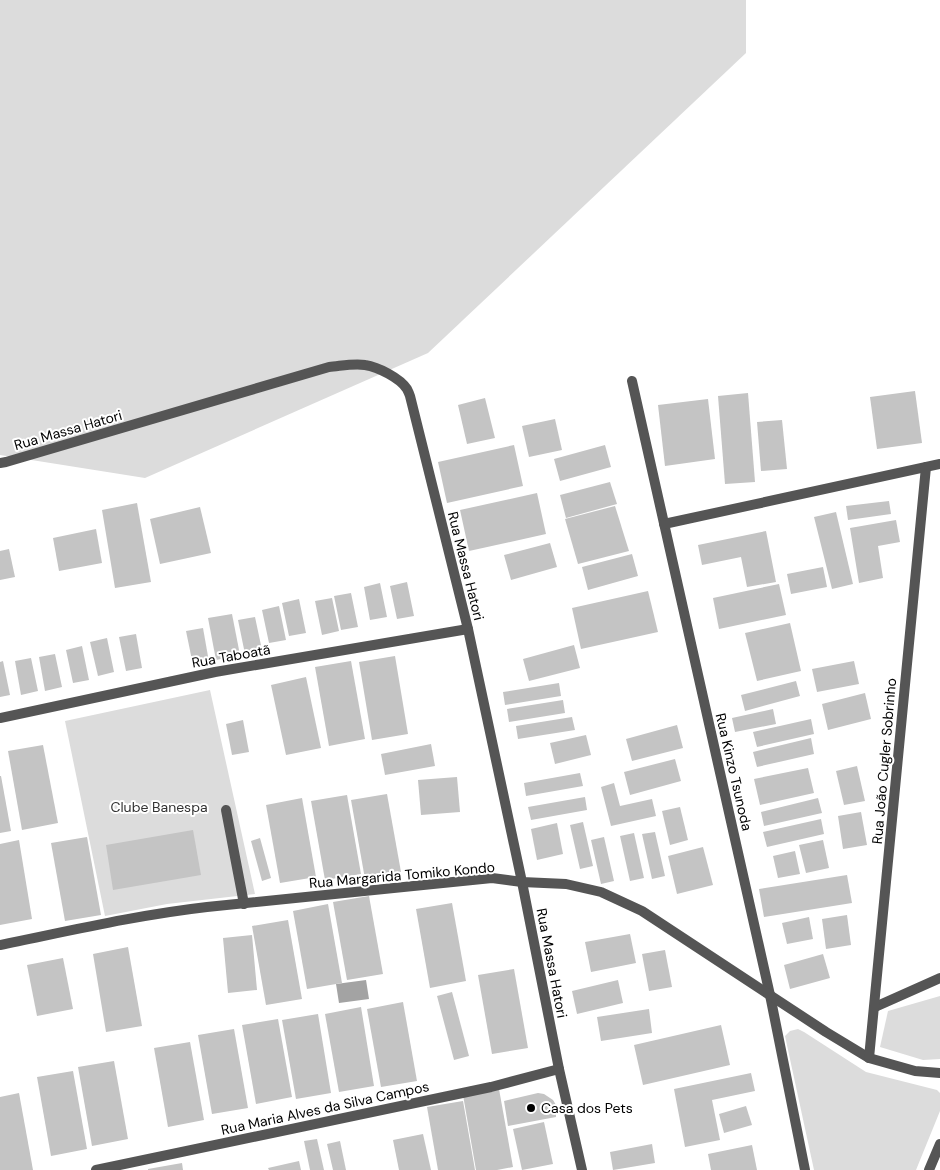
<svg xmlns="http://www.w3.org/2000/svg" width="940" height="1170" font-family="'DM Sans',sans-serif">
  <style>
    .green { fill: #dcdcdc }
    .water { fill: #a3a3a3 }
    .building { fill: #c4c4c4 }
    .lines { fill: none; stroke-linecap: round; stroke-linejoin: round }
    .lane { stroke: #555; stroke-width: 10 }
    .street { stroke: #555; stroke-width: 10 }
    .poi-dot { fill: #000; stroke: #fff; stroke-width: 2 }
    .labels { text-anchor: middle; stroke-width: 4; stroke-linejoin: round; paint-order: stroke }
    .street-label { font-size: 14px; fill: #000; stroke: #fff }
    .park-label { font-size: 14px; fill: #333; stroke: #fff }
    .poi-label { font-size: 14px; fill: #000; stroke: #fff; text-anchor: start }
  </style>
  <rect width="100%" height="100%" fill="#fff"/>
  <g class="green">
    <polygon points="0,0 746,0 746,53 428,353 145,478 0,455"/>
    <polygon points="210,690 255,894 167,904 105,916 65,721"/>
    <polygon points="940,996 940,1059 923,1060 880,1047 888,1011"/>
    <polygon points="798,1029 804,1032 866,1072 937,1090 940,1093 940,1111 916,1170 814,1170 785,1036 790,1031"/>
  </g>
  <polygon class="water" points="366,980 369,999 339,1003 336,984"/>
  <g class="building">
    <polygon points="915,391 922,443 877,449 870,397"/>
    <polygon points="748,393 755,482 725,484 718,396"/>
    <polygon points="485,398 495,438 467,444 458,405"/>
    <polygon points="708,399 715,459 665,466 658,405"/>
    <polygon points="555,419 562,450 529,457 522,426"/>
    <polygon points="782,420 787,469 761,471 757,422"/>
    <polygon points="514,445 523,486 447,503 438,462"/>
    <polygon points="605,445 611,467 560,481 554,459"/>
    <polygon points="610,482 617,504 566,518 560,495"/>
    <polygon points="537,493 546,534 469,551 460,510"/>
    <polygon points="889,501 891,514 848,520 846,506"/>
    <polygon points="137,503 151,582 115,588 102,510"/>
    <polygon points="615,506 629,551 578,564 565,519"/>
    <polygon points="200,507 211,553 160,564 150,519"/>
    <polygon points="836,512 853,584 832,589 814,517"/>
    <polygon points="896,520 900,542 878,546 883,578 859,583 850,528"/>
    <polygon points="96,529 102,563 59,571 53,538"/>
    <polygon points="766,531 776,582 747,587 741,557 702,565 698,545"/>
    <polygon points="550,543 557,567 511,580 504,555"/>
    <polygon points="9,549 15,577 0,580 0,551"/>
    <polygon points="632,554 638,576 588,590 582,567"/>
    <polygon points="823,567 827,587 791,594 787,574"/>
    <polygon points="407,582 414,616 397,619 390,586"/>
    <polygon points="380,583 387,617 370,620 364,587"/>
    <polygon points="779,584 786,615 719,629 713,598"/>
    <polygon points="648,591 658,632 581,649 572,608"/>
    <polygon points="351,593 358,627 341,630 334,596"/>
    <polygon points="332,598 339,631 322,635 315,601"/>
    <polygon points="299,599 306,633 289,636 282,603"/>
    <polygon points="279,606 286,640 269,643 262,610"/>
    <polygon points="232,614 240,655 216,660 208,618"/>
    <polygon points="255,617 262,650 245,654 238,620"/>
    <polygon points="790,623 801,671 757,681 745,633"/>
    <polygon points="203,628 209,662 193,665 186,631"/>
    <polygon points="136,634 142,668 126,671 119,637"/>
    <polygon points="107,638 114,672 98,676 90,642"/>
    <polygon points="574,645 580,668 529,681 523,659"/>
    <polygon points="82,646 89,680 73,683 66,650"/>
    <polygon points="55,654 62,687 45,691 39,657"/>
    <polygon points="395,656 408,734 372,740 359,662"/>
    <polygon points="31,658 38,691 21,695 15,661"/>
    <polygon points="3,661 10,695 0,697 0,662"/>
    <polygon points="351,661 365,739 329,746 315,667"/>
    <polygon points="854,661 859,684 817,692 812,669"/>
    <polygon points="306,677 321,748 286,755 271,685"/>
    <polygon points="796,681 800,696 745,711 741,695"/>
    <polygon points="559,683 561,696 505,705 503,692"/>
    <polygon points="865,693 871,719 828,730 822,704"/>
    <polygon points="563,700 565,713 509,722 507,709"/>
    <polygon points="773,709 776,724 735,732 732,718"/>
    <polygon points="572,717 575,730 518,739 516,726"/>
    <polygon points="811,719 814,734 757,747 753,732"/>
    <polygon points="243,720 249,752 232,755 226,724"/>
    <polygon points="677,725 683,748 632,761 626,739"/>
    <polygon points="586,735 591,755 555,764 550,743"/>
    <polygon points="811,738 814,754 757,767 753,752"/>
    <polygon points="431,744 435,766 385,775 381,754"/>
    <polygon points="43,745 58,823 22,830 8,751"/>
    <polygon points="675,759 681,781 630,795 624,772"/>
    <polygon points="857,766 865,801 844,805 836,771"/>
    <polygon points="808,768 814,793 760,805 754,779"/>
    <polygon points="580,773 583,786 526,796 524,783"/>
    <polygon points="0,776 1,776 11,831 0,833"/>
    <polygon points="457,777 460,812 421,815 418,780"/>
    <polygon points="614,783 620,806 652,799 656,816 611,826 601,787"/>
    <polygon points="387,794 401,872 365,879 351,800"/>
    <polygon points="347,795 361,874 325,880 311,801"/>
    <polygon points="585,797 587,810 531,820 528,807"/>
    <polygon points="302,798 316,877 280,883 266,805"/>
    <polygon points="818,798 822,813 764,826 761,812"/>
    <polygon points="680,807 688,840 670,845 662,811"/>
    <polygon points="861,812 867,845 843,849 838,816"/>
    <polygon points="821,819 824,834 767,847 763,832"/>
    <polygon points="583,822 593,866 580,869 570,825"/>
    <polygon points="557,823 563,854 537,860 531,829"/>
    <polygon points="193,830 201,875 113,890 106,845"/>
    <polygon points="655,832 665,876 652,879 642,834"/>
    <polygon points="634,833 644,878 630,881 620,836"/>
    <polygon points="87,837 101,915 65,921 51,843"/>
    <polygon points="604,837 614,881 601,884 591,840"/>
    <polygon points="260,838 271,878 262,881 251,841"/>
    <polygon points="19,840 32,919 0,925 0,844"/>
    <polygon points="823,840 829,868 806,873 799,845"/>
    <polygon points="703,847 713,885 677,894 668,856"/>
    <polygon points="795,851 800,874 778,878 773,856"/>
    <polygon points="847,875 852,903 764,917 759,889"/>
    <polygon points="369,896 383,974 347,980 333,902"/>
    <polygon points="452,903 466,981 430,988 416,909"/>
    <polygon points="328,904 342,983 307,989 293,911"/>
    <polygon points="847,915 851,945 826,949 822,919"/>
    <polygon points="809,917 813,939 787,944 782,923"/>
    <polygon points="288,920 302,999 266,1005 252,926"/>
    <polygon points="630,934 636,963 591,972 585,942"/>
    <polygon points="252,935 257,990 228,993 223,938"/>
    <polygon points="128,947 142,1026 106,1032 93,954"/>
    <polygon points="665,950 672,987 649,991 642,954"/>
    <polygon points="823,954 830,978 790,989 784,965"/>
    <polygon points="63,958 73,1009 37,1016 27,965"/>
    <polygon points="514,969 528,1048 492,1054 478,975"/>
    <polygon points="618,980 623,1003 577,1014 572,991"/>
    <polygon points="452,992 469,1056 454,1060 437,996"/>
    <polygon points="403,1002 417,1081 381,1087 367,1009"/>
    <polygon points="361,1007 374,1086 339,1092 325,1014"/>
    <polygon points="649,1009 652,1033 601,1041 597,1017"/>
    <polygon points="318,1014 331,1093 296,1099 282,1020"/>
    <polygon points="278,1019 292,1097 256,1104 242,1025"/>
    <polygon points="721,1025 730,1065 643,1085 634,1045"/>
    <polygon points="234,1029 248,1108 212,1114 198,1035"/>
    <polygon points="190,1042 204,1120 168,1127 154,1048"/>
    <polygon points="114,1061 128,1139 92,1146 78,1067"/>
    <polygon points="73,1071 87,1149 51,1156 37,1077"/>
    <polygon points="751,1073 755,1091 712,1100 720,1140 685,1147 674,1089"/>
    <polygon points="499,1089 513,1167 497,1170 476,1170 463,1095"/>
    <polygon points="19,1093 33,1170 0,1170 0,1097"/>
    <polygon points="538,1093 544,1094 553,1100 556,1105 556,1117 508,1126 504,1101"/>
    <polygon points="463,1101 475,1170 438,1170 427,1107"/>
    <polygon points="746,1106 752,1125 724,1133 719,1114"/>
    <polygon points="544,1122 553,1164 522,1170 513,1129"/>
    <polygon points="423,1134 431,1170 399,1170 393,1140"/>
    <polygon points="317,1139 324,1170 310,1170 304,1141"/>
    <polygon points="340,1141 346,1170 333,1170 327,1144"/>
    <polygon points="652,1144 655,1163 613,1170 610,1152"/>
    <polygon points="752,1145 757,1170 711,1170 708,1154"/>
    <polygon points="299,1161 301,1170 269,1170 268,1168"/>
    <polygon points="182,1163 183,1170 148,1170 148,1169"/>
  </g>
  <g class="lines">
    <polyline class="lane" points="226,810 244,904"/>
    <g class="street">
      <polyline points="632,381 770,995 805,1170"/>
      <path d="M0,463L6,462L329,367C341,366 354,363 365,365C378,367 400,378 407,389C408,391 409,393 410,396L468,629L522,882L559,1069L582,1170"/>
      <polyline points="664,524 940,464"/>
      <polyline points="0,718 215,672 468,629"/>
      <path d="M0,945C69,931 137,915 207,907L492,878L522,882L566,884L601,892L642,911L826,1032L869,1058L915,1071L940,1073"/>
      <polyline points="875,1007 940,978"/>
      <polyline points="869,1058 926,467"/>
      <polyline points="96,1170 491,1087 559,1069"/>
      <polyline points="929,1170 940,1144"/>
    </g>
  </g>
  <circle class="poi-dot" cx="531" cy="1108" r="5"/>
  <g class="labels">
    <g class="street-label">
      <text transform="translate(68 430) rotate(-16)" y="5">Rua Massa Hatori</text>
      <text transform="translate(466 566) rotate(76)" y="5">Rua Massa Hatori</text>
      <text transform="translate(231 656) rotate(-10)" y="5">Rua Taboatã</text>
      <text transform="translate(884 761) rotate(-85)" y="5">Rua João Cugler Sobrinho</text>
      <text transform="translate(734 772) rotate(77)" y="5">Rua Kinzo Tsunoda</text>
      <text transform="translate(402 875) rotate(-5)" y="5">Rua Margarida Tomiko Kondo</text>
      <text transform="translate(552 963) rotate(79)" y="5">Rua Massa Hatori</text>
      <text transform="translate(325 1108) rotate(-12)" y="5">Rua Maria Alves da Silva Campos</text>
    </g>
    <g class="park-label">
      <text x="159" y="812">Clube Banespa</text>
    </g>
    <g class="poi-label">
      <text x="541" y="1113">Casa dos Pets</text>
    </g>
  </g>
</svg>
